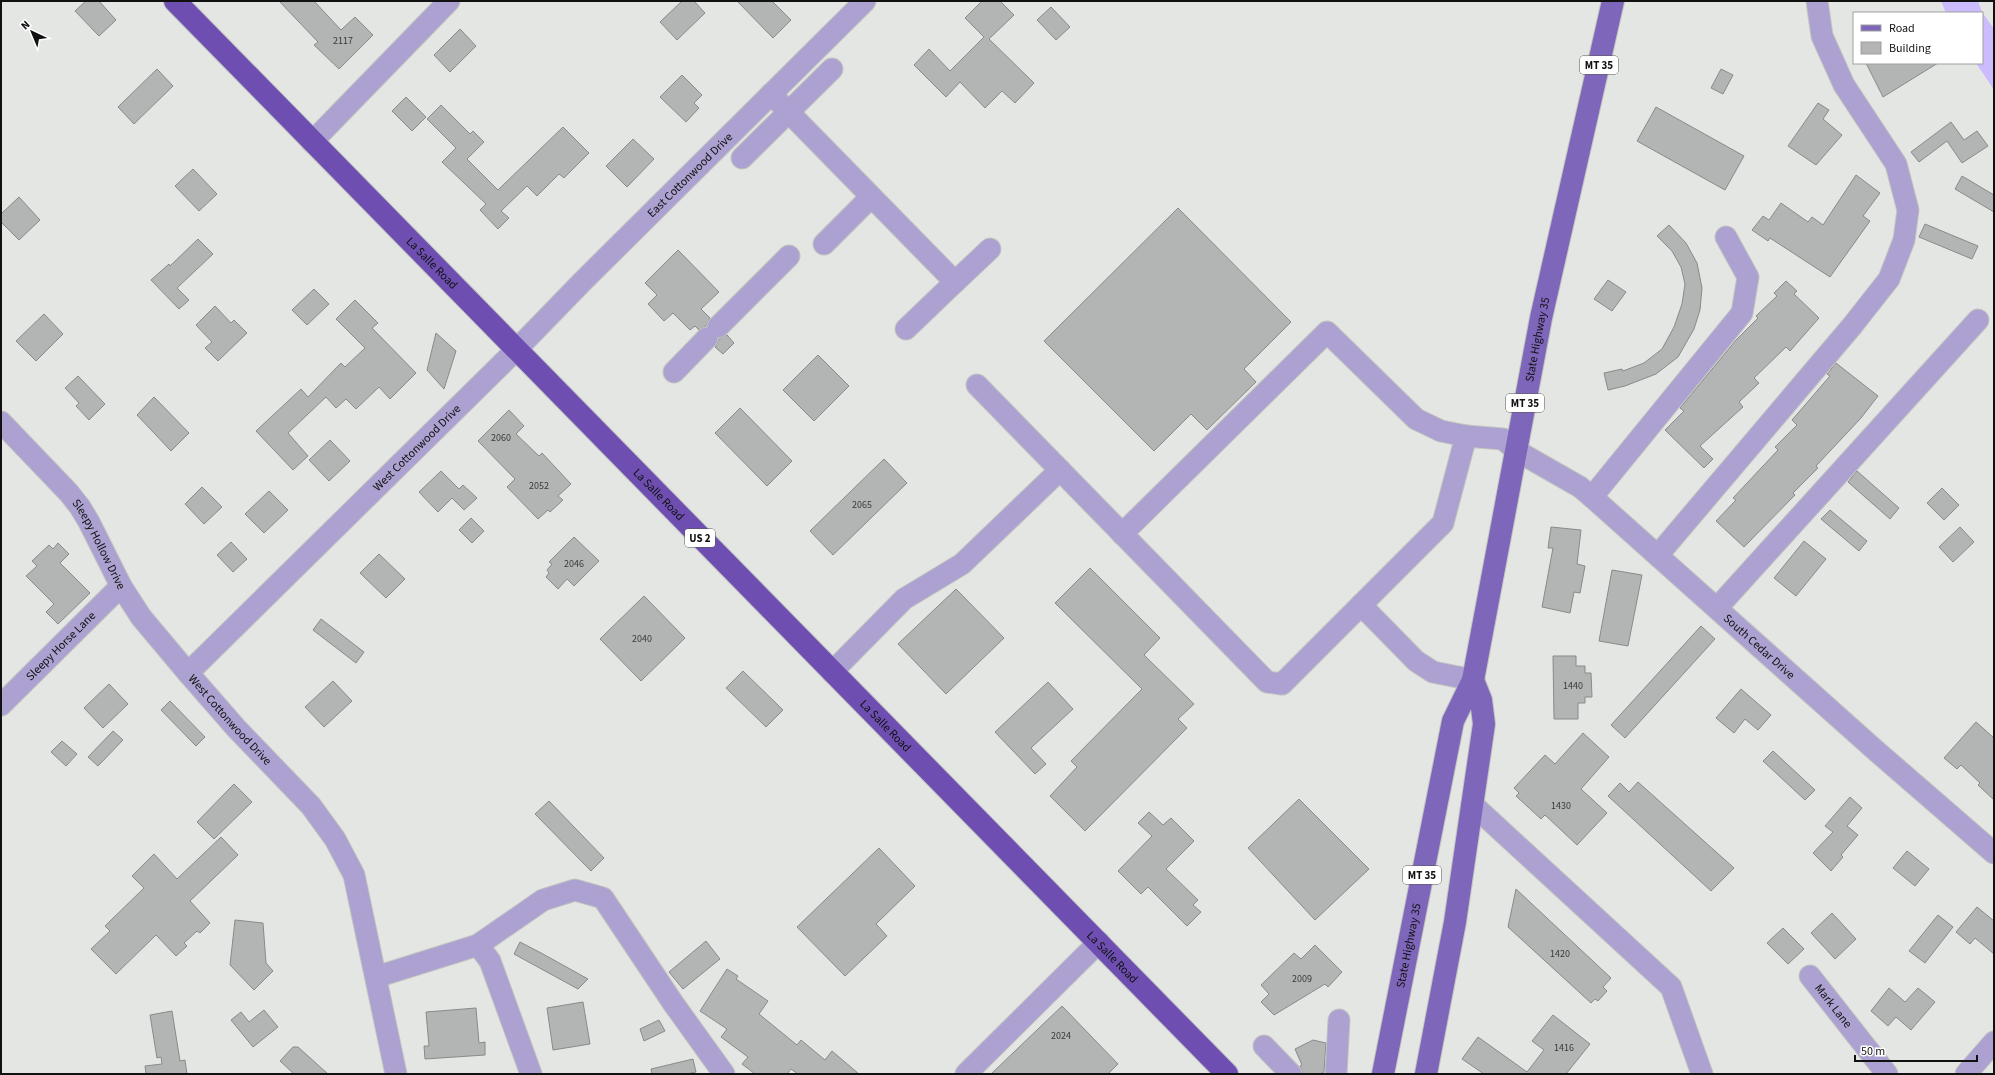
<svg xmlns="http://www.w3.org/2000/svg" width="1995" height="1075" font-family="'Source Sans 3',sans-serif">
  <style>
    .water { fill: #ccbcfd }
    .building { fill: #b2b5b3; stroke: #888b89 }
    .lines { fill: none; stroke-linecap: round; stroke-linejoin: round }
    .minor-casing { stroke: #c1c4c1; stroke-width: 23 }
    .major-casing { stroke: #c1c4c1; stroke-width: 24 }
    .highway-casing { stroke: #c1c4c1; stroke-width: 24 }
    .minor { stroke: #aca1d0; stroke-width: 21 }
    .major { stroke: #7e66ba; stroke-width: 22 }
    .highway { stroke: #6e4fb1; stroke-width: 22 }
    .labels { text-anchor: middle; stroke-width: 3; stroke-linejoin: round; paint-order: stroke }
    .number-label { font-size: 10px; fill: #383a39 }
    .shield { fill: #fff; stroke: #585858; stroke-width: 1 }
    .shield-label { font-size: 11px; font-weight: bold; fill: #101110 }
    .street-label { font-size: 12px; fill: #101110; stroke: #fff }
  </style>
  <rect width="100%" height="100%" fill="#e3e6e3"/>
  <polygon class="water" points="1941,1 1978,1 1982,12 1994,29 1994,90 1976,63 1982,63 1982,13 1946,13"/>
  <g class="building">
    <polygon points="86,1 99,1 116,20 99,36 75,11"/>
    <polygon points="279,1 314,1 341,30 355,17 373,35 339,69 314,45 318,42"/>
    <polygon points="682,1 694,1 705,13 677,40 660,22"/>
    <polygon points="737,1 772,1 791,20 773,38"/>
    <polygon points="982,1 1000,1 1014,15 989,39 1034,83 1015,103 1002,91 985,108 960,82 946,97 914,65 929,49 950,71 984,37 965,18"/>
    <polygon points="1051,7 1070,27 1056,40 1037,20"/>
    <polygon points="460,29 476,46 450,72 434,55"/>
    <polygon points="1866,63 1938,63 1883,97"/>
    <polygon points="157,69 173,86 134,124 118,107"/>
    <polygon points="1721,69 1733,75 1723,94 1711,88"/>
    <polygon points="682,75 702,95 694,103 699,108 686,122 660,97"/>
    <polygon points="406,97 426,117 412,131 392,111"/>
    <polygon points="1818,103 1829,110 1823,119 1842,135 1816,165 1788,146"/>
    <polygon points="441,105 470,134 473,131 484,142 467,159 498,190 563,127 589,153 564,178 559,174 537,196 527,186 501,211 509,218 498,229 480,210 486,204 442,162 456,148 427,119"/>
    <polygon points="1656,107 1744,156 1725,190 1637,141"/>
    <polygon points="1951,122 1964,140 1977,131 1988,146 1962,163 1947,141 1919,162 1911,152"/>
    <polygon points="633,139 654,159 627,187 606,166"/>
    <polygon points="193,169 217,194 199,211 175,186"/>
    <polygon points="1856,175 1880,193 1863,216 1870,221 1830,277 1770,238 1768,241 1752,230 1763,216 1769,220 1781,203 1808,222 1812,217 1823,225"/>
    <polygon points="1962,176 1994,195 1994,212 1955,189"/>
    <polygon points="19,197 40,220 19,240 1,222 1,214"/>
    <polygon points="1178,208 1291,322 1244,369 1256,382 1207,430 1191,414 1154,451 1044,341"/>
    <polygon points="1925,224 1978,246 1972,259 1919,237"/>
    <polygon points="1669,225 1686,243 1697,263 1702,288 1700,310 1694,329 1678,357 1656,374 1625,386 1608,390 1604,373 1622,369 1623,371 1644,363 1662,349 1674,327 1682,304 1685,284 1681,267 1672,251 1657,236"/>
    <polygon points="198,239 213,254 177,288 189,300 179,309 151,280 169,264 170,266"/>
    <polygon points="678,250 719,292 701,309 710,318 706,326 699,330 695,326 690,330 673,313 664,321 648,304 657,295 645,283"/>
    <polygon points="1608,280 1626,292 1612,311 1594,299"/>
    <polygon points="1786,281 1797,291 1794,294 1819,318 1790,351 1786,347 1754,378 1759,383 1739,402 1743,407 1700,446 1713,459 1704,468 1665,430 1684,411 1680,408 1736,340 1758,318 1756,316 1777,296 1774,293"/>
    <polygon points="314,289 329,304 307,325 292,310"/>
    <polygon points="355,300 378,323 372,328 416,373 390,399 379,387 356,409 346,399 336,408 326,397 288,433 308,456 293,470 256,431 301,389 308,397 341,363 345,367 365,348 336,319"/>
    <polygon points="215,306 231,323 234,320 247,333 218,361 205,348 212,342 196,325"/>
    <polygon points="44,314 63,334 36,361 16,341"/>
    <polygon points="436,333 456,351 444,389 427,370"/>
    <polygon points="727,335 734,343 723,354 715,347 719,339"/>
    <polygon points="818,355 849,386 814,421 783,390"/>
    <polygon points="1836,363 1878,396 1861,418 1816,466 1818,468 1793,493 1795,495 1744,547 1716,521 1736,500 1733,498 1778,450 1775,447 1797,425 1792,420 1830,376 1827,374"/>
    <polygon points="78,376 105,404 89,420 76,406 79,403 65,388"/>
    <polygon points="154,397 189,433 171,451 137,415"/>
    <polygon points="740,408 792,461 767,486 715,433"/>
    <polygon points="509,410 524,426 516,434 539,456 542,453 571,484 558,496 563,500 550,512 548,510 538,519 507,487 515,479 478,441"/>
    <polygon points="330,440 350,461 329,481 309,460"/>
    <polygon points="884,459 907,483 833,555 810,531"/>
    <polygon points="441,471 459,489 463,485 477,498 464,510 452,498 438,512 419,492"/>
    <polygon points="1857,471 1899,508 1890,519 1848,482"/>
    <polygon points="202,487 222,507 204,524 185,504"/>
    <polygon points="1942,488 1959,505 1944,520 1927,503"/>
    <polygon points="269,491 288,510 264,533 245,514"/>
    <polygon points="1830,510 1867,541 1859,551 1821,519"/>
    <polygon points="471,518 484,531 472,543 459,530"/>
    <polygon points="1551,527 1581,530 1577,564 1585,566 1580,593 1574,592 1570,613 1542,607 1553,548 1548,548"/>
    <polygon points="1960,527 1974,542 1953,562 1939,547"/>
    <polygon points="574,537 599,561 574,586 567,579 558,589 546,577 549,573 547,570 552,564 549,562"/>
    <polygon points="1804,541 1826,559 1796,596 1774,578"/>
    <polygon points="231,542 247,559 233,572 217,555"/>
    <polygon points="58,543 69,554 60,563 90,593 58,624 46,612 54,604 26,576 37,566 32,561 49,545 53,549"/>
    <polygon points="379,554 405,579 386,598 360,573"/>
    <polygon points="1090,568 1160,638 1144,655 1194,704 1178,719 1187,728 1085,831 1050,796 1077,767 1071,761 1142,689 1055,603"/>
    <polygon points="1612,570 1642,575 1628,646 1599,641"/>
    <polygon points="956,589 1004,638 946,694 898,644"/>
    <polygon points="644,596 685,638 641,681 600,639"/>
    <polygon points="321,619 364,652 356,663 313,630"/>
    <polygon points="1701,626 1715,639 1625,738 1611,725"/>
    <polygon points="1553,656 1576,656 1576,666 1585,666 1585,673 1591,673 1592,697 1585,697 1585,703 1578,703 1578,719 1554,719"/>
    <polygon points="743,671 783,710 766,727 726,688"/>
    <polygon points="333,681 352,701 324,727 305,707"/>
    <polygon points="1048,682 1073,709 1031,748 1046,764 1035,774 995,732"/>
    <polygon points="109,684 128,704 103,728 84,708"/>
    <polygon points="1741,689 1771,715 1758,730 1745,719 1734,733 1716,718"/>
    <polygon points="170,701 205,737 196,746 161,710"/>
    <polygon points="1976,722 1994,738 1994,800 1978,785 1980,783 1961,765 1957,769 1944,758"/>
    <polygon points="113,731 123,740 98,766 88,757"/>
    <polygon points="1583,733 1609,757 1581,789 1607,813 1577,845 1545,815 1541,819 1516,796 1519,793 1514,788 1545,755 1555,764"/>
    <polygon points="62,741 77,754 66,766 51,752"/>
    <polygon points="1773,751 1815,790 1805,800 1763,761"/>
    <polygon points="1638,782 1734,868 1711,891 1608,796 1620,783 1629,792"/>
    <polygon points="234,784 252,802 214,839 197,822"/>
    <polygon points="1850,797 1862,808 1847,826 1858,835 1841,855 1843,857 1831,871 1813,853 1833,832 1825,826"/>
    <polygon points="1299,799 1369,869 1315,920 1248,848"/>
    <polygon points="549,801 604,858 591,871 535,814"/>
    <polygon points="1149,812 1163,825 1171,818 1194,841 1166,869 1198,900 1193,905 1201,912 1187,926 1148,887 1141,894 1118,871 1152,836 1138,823"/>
    <polygon points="221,837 238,855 190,901 210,923 200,933 197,931 184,943 187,946 176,956 156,935 116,974 91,949 110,931 105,926 144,888 132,876 154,854 177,879"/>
    <polygon points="879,848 915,886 876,924 887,936 845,976 797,927"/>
    <polygon points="1907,851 1929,869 1915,886 1893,868"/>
    <polygon points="1516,889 1611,978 1603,987 1607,991 1598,1001 1595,999 1591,1003 1508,927"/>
    <polygon points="1977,907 1994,921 1994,954 1975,938 1970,944 1956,932"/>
    <polygon points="1832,913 1856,939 1835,959 1811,933"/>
    <polygon points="1938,915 1953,927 1925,963 1909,951"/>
    <polygon points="235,920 263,923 266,963 273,971 254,990 230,965"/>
    <polygon points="1783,928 1804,949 1788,964 1767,943"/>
    <polygon points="706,941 720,959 683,989 669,972"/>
    <polygon points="520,942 543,954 588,979 578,989 514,954"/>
    <polygon points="1315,945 1342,972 1328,987 1325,984 1274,1015 1261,1002 1269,994 1261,985 1294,953 1301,959"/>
    <polygon points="727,969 738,976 736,979 768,1001 759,1014 797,1045 801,1040 825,1060 832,1051 859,1074 798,1074 791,1069 787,1074 755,1074 742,1064 748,1057 721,1037 727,1029 700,1011"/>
    <polygon points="1889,988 1905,1002 1918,988 1935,1002 1911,1030 1896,1017 1888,1026 1871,1011"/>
    <polygon points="583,1002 590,1044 553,1050 547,1008"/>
    <polygon points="1062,1006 1118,1064 1108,1074 991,1074"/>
    <polygon points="476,1008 479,1043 485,1042 485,1055 425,1059 424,1046 429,1046 426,1012"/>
    <polygon points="264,1010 278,1027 253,1047 231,1020 241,1012 249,1022"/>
    <polygon points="172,1011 180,1061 185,1060 187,1074 146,1074 145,1066 162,1064 161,1057 157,1058 150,1015"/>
    <polygon points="1553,1015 1590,1044 1566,1074 1484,1074 1462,1059 1478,1037 1527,1072 1544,1050 1532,1041"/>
    <polygon points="659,1020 665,1031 644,1041 640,1029"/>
    <polygon points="1313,1040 1326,1043 1324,1072 1320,1074 1303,1074 1300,1066 1302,1065 1295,1049"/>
    <polygon points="293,1047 298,1047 328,1074 294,1074 280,1061"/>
    <polygon points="693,1059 696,1072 686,1074 652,1074 651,1069"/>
  </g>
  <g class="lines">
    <g class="minor-casing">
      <g id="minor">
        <polyline points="771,94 955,282 906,329"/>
        <polyline points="312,142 449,1"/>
        <polyline points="742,158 832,69"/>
        <polyline points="824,244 871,197"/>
        <polyline points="955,282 990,249"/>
        <polyline points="718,327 789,256"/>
        <polyline points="674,372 707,338"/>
        <path id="s1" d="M977,385L1267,682L1282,684L1443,523L1466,436L1503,439L1517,451L1580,487L1592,497L1874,749L1994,853"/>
        <path id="s2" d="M1,422L69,493L80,507L89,522L121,586L141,617L188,673L236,728L311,806L335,839L354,875L396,1074"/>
        <polyline points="1592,497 1742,313 1748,277 1726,237"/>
        <polyline points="1122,534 1327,332 1416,419 1441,431 1466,436"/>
        <polyline points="1658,555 1852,326 1889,279 1904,240 1908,210 1896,164 1844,85 1822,36 1817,1"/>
        <polyline points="1361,605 1416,661 1433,672 1473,680"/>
        <polyline points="1717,608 1978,320"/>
        <polyline points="832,672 904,599 962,564 1060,470"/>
        <path id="s3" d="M188,673L516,350L583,281L865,1"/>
        <path id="s4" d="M1,705L121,586"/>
        <polyline points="1472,804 1671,987 1702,1074"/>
        <polyline points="478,945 490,961 531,1074"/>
        <path id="s5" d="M1810,976L1887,1074"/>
        <polyline points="376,977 478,945 543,900 575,890 603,898 673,1003 724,1074"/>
        <polyline points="1264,1046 1291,1074"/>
        <polyline points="966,1074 1099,942"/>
        <polyline points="1336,1074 1339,1020"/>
        <polyline points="1966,1074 1994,1042"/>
      </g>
    </g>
    <g class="major-casing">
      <g id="major">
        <path id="s6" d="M1383,1074L1453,721L1473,680L1541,318L1613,1"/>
        <polyline points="1426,1074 1455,922 1484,724 1481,700 1473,680"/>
      </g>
    </g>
    <g class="highway-casing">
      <g id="highway">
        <path id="s7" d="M175,1L1227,1074"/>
      </g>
    </g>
    <use href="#minor" class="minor"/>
    <use href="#major" class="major"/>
    <use href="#highway" class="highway"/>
  </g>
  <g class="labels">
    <g class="number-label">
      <text x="343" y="44">2117</text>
      <text x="501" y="441">2060</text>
      <text x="539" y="489">2052</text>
      <text x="862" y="508">2065</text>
      <text x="574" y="567">2046</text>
      <text x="642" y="642">2040</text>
      <text x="1573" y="689">1440</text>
      <text x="1561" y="809">1430</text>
      <text x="1560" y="957">1420</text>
      <text x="1302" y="982">2009</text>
      <text x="1061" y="1039">2024</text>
      <text x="1564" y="1051">1416</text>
    </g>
    <g class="shield">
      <rect x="1580" y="56" width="38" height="18" rx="3"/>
      <rect x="1506" y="394" width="38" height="18" rx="3"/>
      <rect x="685" y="529" width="30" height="18" rx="3"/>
      <rect x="1403" y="866" width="38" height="18" rx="3"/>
    </g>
    <g class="shield-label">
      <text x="1599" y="69">MT 35</text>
      <text x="1525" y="407">MT 35</text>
      <text x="700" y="542">US 2</text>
      <text x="1422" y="879">MT 35</text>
    </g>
    <g class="street-label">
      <text dy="4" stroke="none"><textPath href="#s3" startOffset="707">East Cottonwood Drive</textPath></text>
      <text dy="4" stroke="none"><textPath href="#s7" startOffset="367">La Salle Road</textPath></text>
      <text dy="4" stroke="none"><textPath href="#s6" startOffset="752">State Highway 35</textPath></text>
      <text dy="4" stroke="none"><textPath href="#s3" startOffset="321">West Cottonwood Drive</textPath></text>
      <text dy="4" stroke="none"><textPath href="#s7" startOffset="691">La Salle Road</textPath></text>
      <text dy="4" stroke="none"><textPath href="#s2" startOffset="158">Sleepy Hollow Drive</textPath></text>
      <text dy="4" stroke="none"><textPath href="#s4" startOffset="84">Sleepy Horse Lane</textPath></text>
      <text dy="4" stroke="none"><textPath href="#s1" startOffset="1116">South Cedar Drive</textPath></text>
      <text dy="4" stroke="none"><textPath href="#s2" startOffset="378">West Cottonwood Drive</textPath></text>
      <text dy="4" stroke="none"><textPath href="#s7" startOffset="1015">La Salle Road</textPath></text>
      <text dy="4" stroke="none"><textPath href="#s6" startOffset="131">State Highway 35</textPath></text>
      <text dy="4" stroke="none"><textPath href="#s7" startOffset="1339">La Salle Road</textPath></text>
      <text dy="4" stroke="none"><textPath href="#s5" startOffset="38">Mark Lane</textPath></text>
    </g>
  </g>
  <rect width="1995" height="1075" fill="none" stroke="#101110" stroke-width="4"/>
  <rect x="1853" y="12" width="130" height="52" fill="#ffffff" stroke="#9fa09f"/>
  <rect x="1861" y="25" width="20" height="6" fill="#7e66ba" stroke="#9fa09f"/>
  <text x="1889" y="32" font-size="12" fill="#101110">Road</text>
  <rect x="1861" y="42" width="20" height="12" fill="#b2b5b3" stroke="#9fa09f"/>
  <text x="1889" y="52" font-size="12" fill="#101110">Building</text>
  <g transform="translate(32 32) rotate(316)" stroke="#ffffff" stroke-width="3" paint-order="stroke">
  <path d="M0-3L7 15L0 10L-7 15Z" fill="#101110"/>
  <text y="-6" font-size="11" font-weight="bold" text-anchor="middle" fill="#101110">N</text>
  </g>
  <path d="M1855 1055v6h122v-6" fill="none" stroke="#101110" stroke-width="2"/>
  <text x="1861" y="1055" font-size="12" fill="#101110" stroke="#ffffff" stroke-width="3" paint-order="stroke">50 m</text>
</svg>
